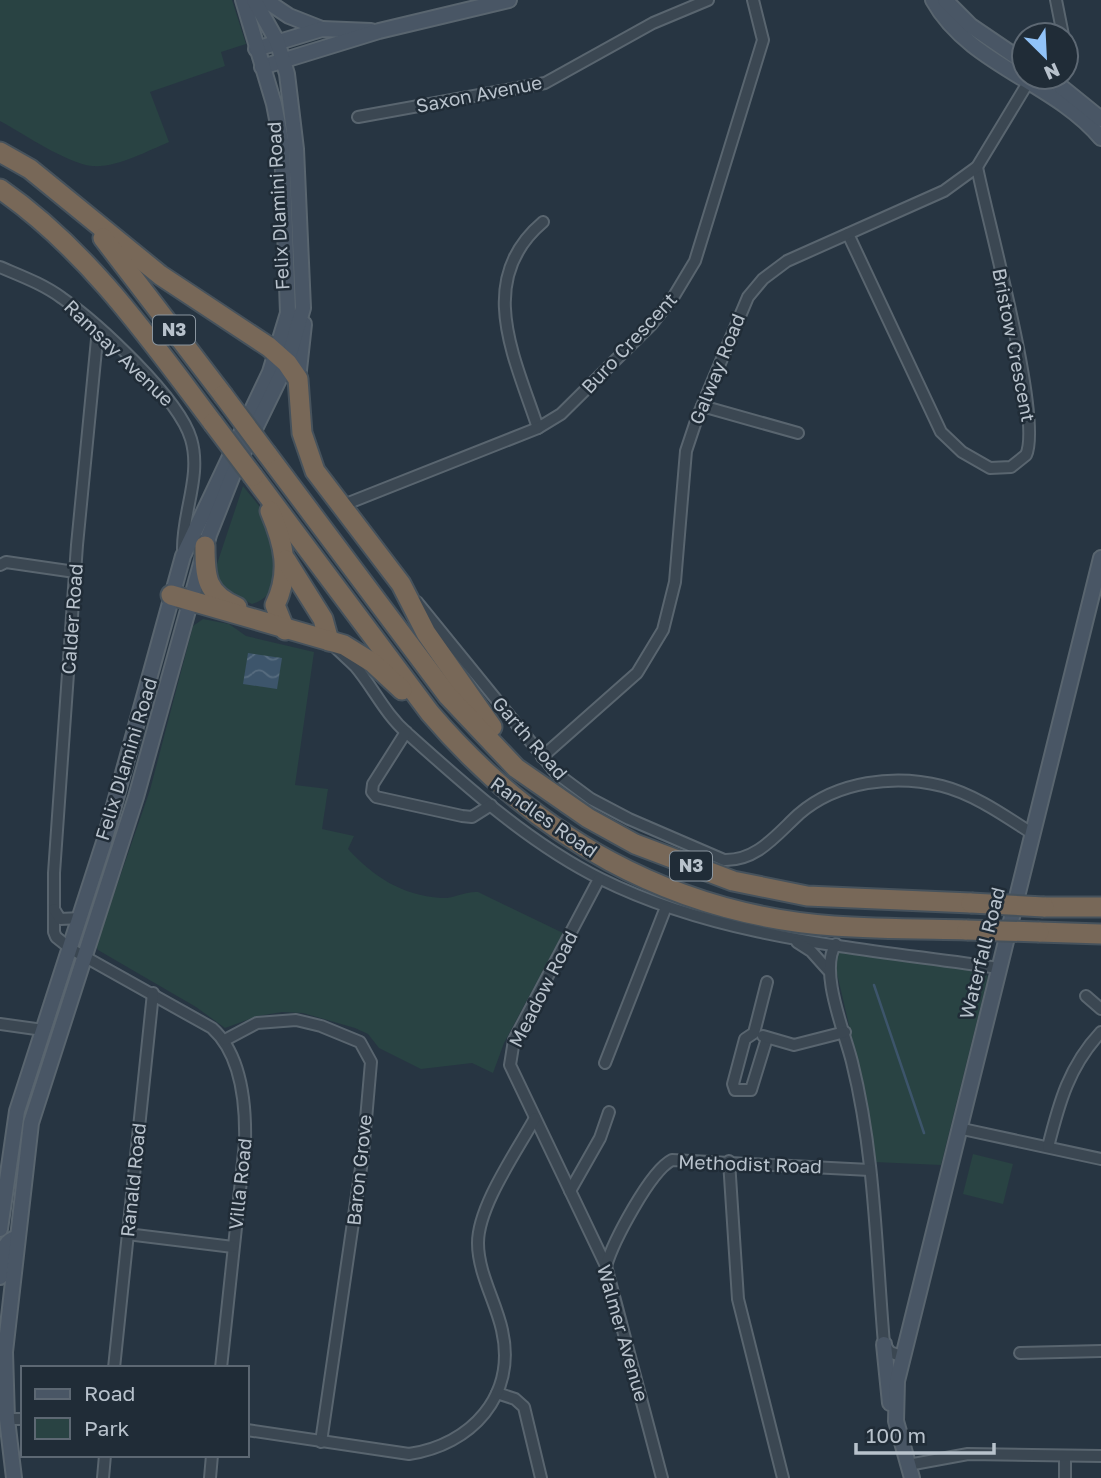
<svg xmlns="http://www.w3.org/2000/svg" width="1101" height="1478" font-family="'Golos Text',sans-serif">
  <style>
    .park { fill: #294343 }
    .water { fill: url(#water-waves) }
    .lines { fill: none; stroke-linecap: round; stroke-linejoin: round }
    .stream { stroke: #3d556b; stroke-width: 2.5 }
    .street-casing { stroke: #59656f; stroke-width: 14 }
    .secondary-casing { stroke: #59656f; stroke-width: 18 }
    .highway-casing { stroke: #46525c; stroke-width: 23 }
    .street { stroke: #3b4752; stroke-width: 10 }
    .secondary { stroke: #495665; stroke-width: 14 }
    .highway { stroke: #786858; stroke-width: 19 }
    .highway-bridge-casing { stroke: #46525c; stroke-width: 23; stroke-linecap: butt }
    .highway-bridge { stroke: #786858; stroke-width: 19 }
    .labels { text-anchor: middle; stroke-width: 5; stroke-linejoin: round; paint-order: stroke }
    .shield { fill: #202c37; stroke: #8a959f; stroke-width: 2 }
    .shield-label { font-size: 18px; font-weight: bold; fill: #b8c2cc }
    .street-label { font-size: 19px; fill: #b8c2cc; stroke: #202c37 }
  </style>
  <defs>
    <pattern id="water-waves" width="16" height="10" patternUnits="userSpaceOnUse" patternTransform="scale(1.75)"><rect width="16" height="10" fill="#3d556b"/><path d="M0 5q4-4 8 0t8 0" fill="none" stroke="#576c7f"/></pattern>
  </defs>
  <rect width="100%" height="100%" fill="#273542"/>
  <g class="park">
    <path d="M0,0H232L246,44L221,52L225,66L150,92L169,142C147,151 117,168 92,166C66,163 24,134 0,121Z"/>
    <path d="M243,486C249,494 258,503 263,512C276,539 291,592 252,604L221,589L214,573Z"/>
    <path d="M203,619L229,624L246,636L314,652L295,785L328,789L322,829L354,836L348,849C374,877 401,895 441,898C453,899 465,891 478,892L563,933L504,1043L493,1073L472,1063L421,1069L379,1048L368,1034L355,1028L303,1013L282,1012L258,1016L225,1028L196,1007L98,950L96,946L150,790L193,626Z"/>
    <polygon points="843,950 983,971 988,977 941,1165 874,1162 856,1055 835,965 836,955"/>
    <polygon points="973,1154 1013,1164 1003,1204 963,1194"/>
  </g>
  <polygon class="water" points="248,653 282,658 277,689 243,684"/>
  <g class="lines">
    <polyline class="stream" points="874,985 924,1133"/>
    <g class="street-casing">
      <g id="street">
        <polyline points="1056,0 1063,35"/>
        <polyline points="358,117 545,83 653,23 708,0"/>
        <path d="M848,234L941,432L962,452L990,468L1011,467L1026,455C1043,419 987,219 977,167"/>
        <path d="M0,267C21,276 43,284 62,298C98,323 179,398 191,439C202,476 182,513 183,550"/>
        <path d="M98,329L77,545L54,873V932L56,937L71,949L212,1028C242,1055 246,1105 245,1143L221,1368"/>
        <polyline points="702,406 798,433"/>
        <path d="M538,428C515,358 474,280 543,222"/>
        <polyline points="341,506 538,428 561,414 652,324 674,296 695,261 763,40 753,0"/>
        <polyline points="0,565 6,562 75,572"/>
        <path d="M417,602L556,773L591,799L629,819L724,860C757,861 776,835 799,814C837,781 895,774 942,786C974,794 1005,816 1033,834"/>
        <path d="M336,648C342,654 349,660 355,666C373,687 385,714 407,733C466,786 530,844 601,879C724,940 864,948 998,968"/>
        <polyline points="406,732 373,784 372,792 376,797 462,816 472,817 491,805"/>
        <polyline points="542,757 637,673 663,630 675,582 686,451 697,418 748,297 763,279 787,261 944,191 977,167 1029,81"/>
        <polyline points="599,879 514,1040 510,1065 606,1266 662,1478"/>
        <polyline points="54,909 60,919 81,918"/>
        <polyline points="797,942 811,951 828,970"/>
        <path d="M836,944C818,970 845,1033 852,1062C875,1154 876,1250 884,1344L890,1352L903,1357"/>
        <polyline points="767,982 754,1033 745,1039 733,1084 735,1090 751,1090 767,1038"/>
        <polyline points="1086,996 1101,1009"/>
        <polyline points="0,1024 43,1030"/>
        <polyline points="763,1036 794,1045 845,1032"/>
        <polyline points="225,1040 257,1023 296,1020 321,1026 360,1042 371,1062 363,1154 321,1442"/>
        <polyline points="605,1063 666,907"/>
        <polyline points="958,1128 1101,1159"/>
        <path d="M1048,1147C1059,1103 1069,1066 1101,1032"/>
        <polyline points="729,1161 738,1299 783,1478"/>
        <polyline points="570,1191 600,1138 609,1112"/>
        <polyline points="127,1234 233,1247"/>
        <path d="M606,1266C613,1242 650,1171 672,1160L870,1170"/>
        <polyline points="1020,1353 1101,1351"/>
        <polyline points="114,1368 153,993"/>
        <polyline points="497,1393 515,1399 524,1407 541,1478"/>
        <polyline points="7,1419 23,1419"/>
        <path d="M247,1430L409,1454C471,1445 517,1396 502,1330C496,1302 478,1273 478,1243C478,1206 517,1151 535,1118"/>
        <polyline points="1065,1456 1065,1478"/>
        <polyline points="908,1465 968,1454 1101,1456"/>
        <polyline points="103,1478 105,1455"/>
        <polyline points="210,1478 212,1455"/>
      </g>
    </g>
    <g class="secondary-casing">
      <g id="secondary">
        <polyline points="265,0 289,16 322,29"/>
        <path d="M933,0C969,65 1054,82 1101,138"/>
        <polyline points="945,0 971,26 1024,62"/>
        <polyline points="256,49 322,29 371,31"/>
        <polyline points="262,67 379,31 509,0"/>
        <polyline points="1049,77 1101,119"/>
        <polyline points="298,379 304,324"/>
        <polyline points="0,1229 17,1111 104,842 183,556 270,372 288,313 282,145 274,104 243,0"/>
        <path d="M0,1277C2,1262 0,1242 16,1238"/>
        <polyline points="884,1344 890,1403"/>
        <polyline points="14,1478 7,1419 5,1352 31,1123 136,797 209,535 234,472 287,363 303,308 296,149 287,74 277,41 254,0"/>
        <polyline points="912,1478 896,1421 897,1381 1101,558"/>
      </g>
    </g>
    <g class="highway-casing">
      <g id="highway">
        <polyline points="0,152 30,169 160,275 269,347 287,363 298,379 302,433 315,471 401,584 426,633 492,727"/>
        <path d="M0,189C88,250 150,339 213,423"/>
        <polyline points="103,238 223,395"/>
        <polyline points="267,454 448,696 516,768 588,818 635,844 733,881 807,896 971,903"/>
        <path d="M253,476L430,713C535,836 670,914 834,926C878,929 923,929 967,930"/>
        <path d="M270,511C284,544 291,572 275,605L285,630"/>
        <path d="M205,546C205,577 206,594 237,607"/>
        <polyline points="286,560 323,619 329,641"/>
        <polyline points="171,595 344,645 373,663 402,690"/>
        <polyline points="1044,907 1101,907"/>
        <polyline points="1039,932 1101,934"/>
      </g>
    </g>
    <use href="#street" class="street"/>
    <use href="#secondary" class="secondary"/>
    <use href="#highway" class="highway"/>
    <g class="highway-bridge-casing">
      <g id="highway-bridge">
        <polyline points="223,395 267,454"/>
        <polyline points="213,423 253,476"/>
        <polyline points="971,903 1044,907"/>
        <polyline points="967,930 1039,932"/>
      </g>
    </g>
    <use href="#highway-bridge" class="highway-bridge"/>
  </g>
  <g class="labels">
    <g class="shield">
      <rect x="153" y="315.5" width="42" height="29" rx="5"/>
      <rect x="670" y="851.5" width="42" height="29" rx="5"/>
    </g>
    <g class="shield-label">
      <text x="174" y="336">N3</text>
      <text x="691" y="872">N3</text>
    </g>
    <g class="street-label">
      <text transform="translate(479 94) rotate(-11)" y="7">Saxon Avenue</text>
      <text transform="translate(278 206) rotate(-93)" y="7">Felix Dlamini Road</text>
      <text transform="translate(629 343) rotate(-47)" y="7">Buro Crescent</text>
      <text transform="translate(1014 345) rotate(79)" y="7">Bristow Crescent</text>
      <text transform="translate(119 353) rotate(44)" y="7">Ramsay Avenue</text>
      <text transform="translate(717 369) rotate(-68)" y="7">Galway Road</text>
      <text transform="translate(72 619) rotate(-86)" y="7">Calder Road</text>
      <text transform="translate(530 738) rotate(49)" y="7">Garth Road</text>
      <text transform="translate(126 759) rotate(-73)" y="7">Felix Dlamini Road</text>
      <text transform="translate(544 817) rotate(35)" y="7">Randles Road</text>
      <text transform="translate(982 953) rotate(-76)" y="7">Waterfall Road</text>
      <text transform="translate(543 989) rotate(-63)" y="7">Meadow Road</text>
      <text transform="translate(750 1164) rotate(2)" y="7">Methodist Road</text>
      <text transform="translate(359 1170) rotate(-84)" y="7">Baron Grove</text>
      <text transform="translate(133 1180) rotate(-84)" y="7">Ranald Road</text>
      <text transform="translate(240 1184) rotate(-84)" y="7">Villa Road</text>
      <text transform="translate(623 1333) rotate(74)" y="7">Walmer Avenue</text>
    </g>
  </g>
  <rect x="21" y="1366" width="228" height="91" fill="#202c37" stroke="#5d6873" stroke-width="2"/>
  <rect x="35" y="1389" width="35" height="10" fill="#495665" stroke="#5d6873" stroke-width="2"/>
  <text x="84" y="1401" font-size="21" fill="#b8c2cc">Road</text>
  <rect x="35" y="1418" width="35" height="21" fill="#294343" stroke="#5d6873" stroke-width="2"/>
  <text x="84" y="1436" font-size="21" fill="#b8c2cc">Park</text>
  <g transform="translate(1045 56) rotate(156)"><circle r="33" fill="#202c37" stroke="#5d6873" stroke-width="2"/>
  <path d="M0-5L12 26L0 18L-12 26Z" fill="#91c3f8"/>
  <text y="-10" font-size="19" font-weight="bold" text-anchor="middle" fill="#b8c2cc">N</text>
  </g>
  <path d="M856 1443v10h138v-10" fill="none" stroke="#b8c2cc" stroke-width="3.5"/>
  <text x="866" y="1443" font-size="21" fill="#b8c2cc" stroke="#202c37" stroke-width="5" paint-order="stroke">100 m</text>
</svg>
